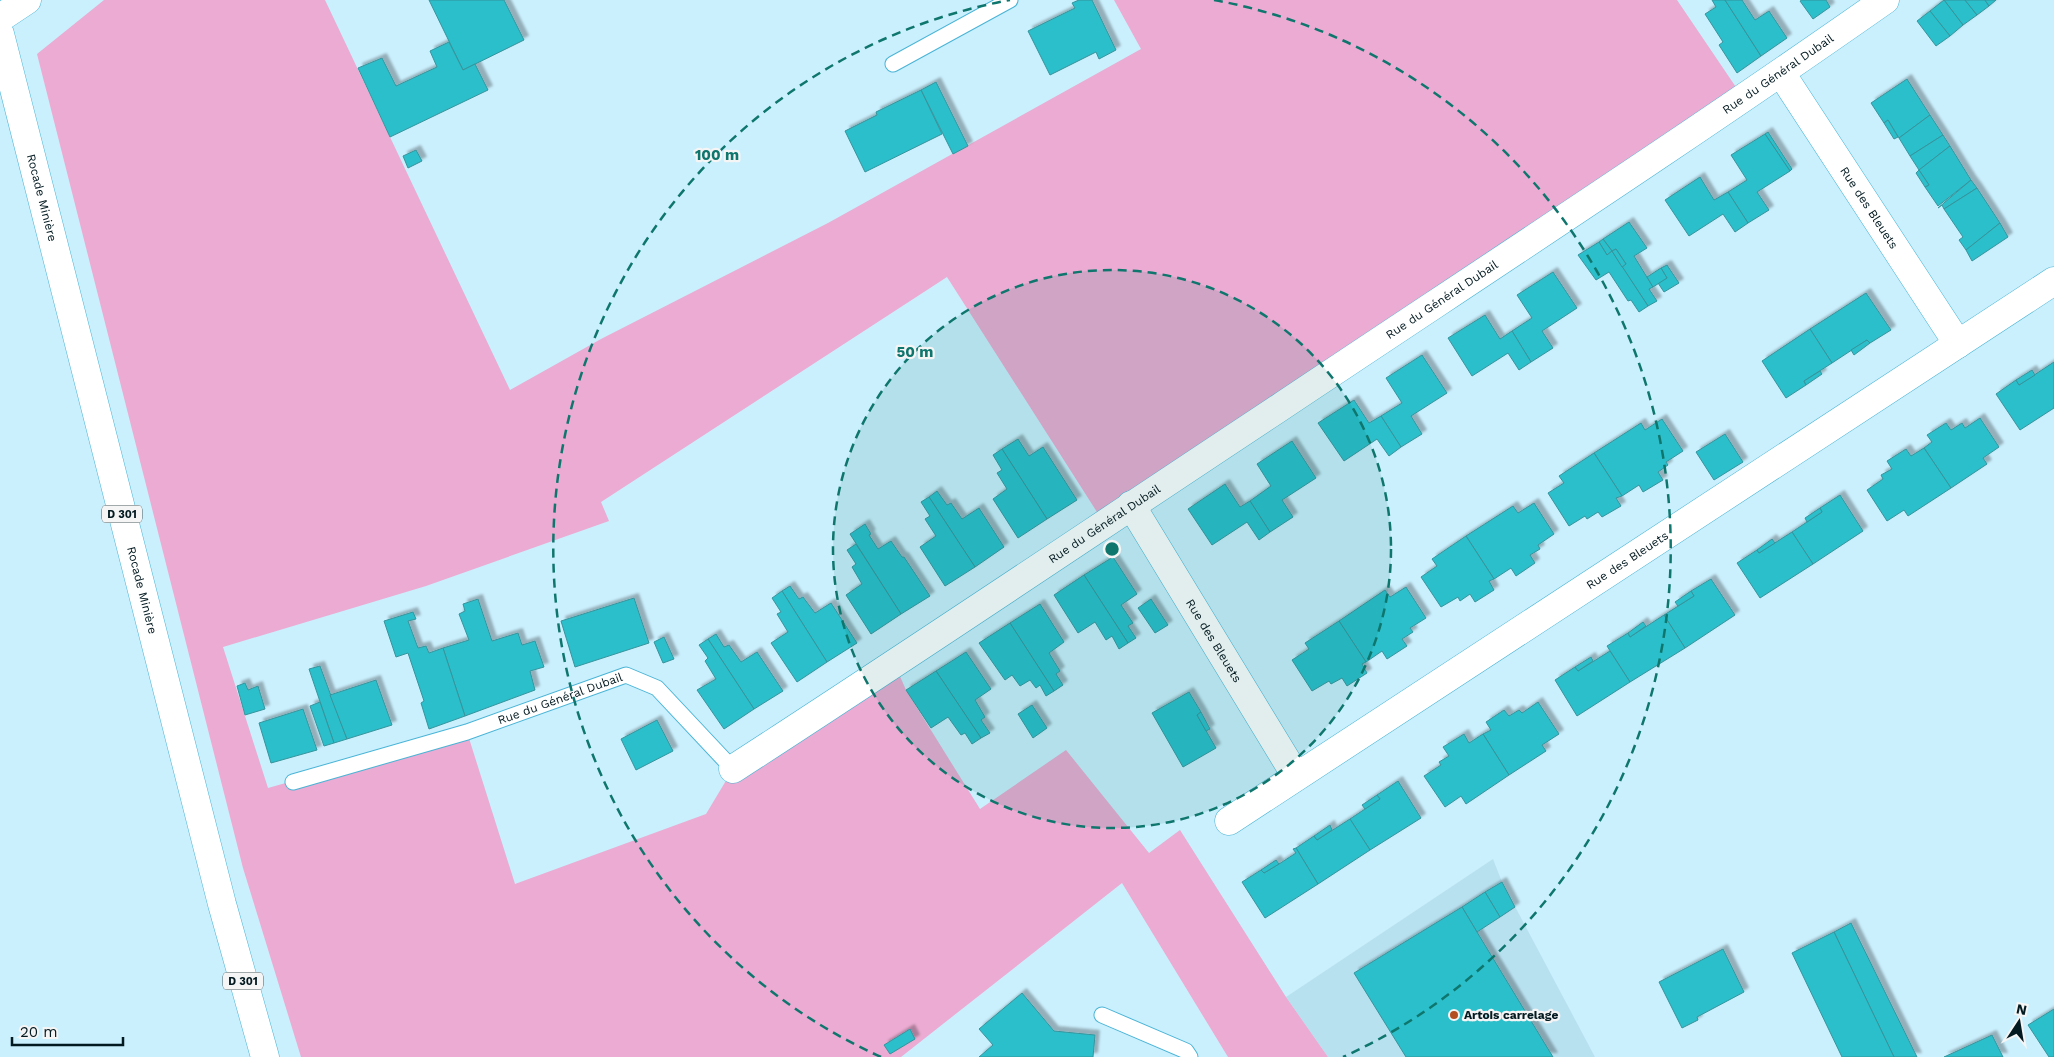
<svg xmlns="http://www.w3.org/2000/svg" width="2054" height="1057" font-family="'Work Sans',sans-serif">
  <style>
    .built { fill: #b8e1f0 }
    .green { fill: #ebabd2 }
    .building { fill: #29bfca; stroke: #37949c; filter: url(#shadow) }
    .lines { fill: none; stroke-linecap: round; stroke-linejoin: round }
    .lane-casing { stroke: #49b4d6; stroke-width: 17 }
    .street-casing { stroke: #49b4d6; stroke-width: 29 }
    .secondary-casing { stroke: #49b4d6; stroke-width: 29 }
    .highway-casing { stroke: #49b4d6; stroke-width: 29 }
    .lane { stroke: #fff; stroke-width: 15 }
    .street { stroke: #fff; stroke-width: 28 }
    .secondary { stroke: #fff; stroke-width: 28 }
    .highway { stroke: #fff; stroke-width: 28 }
    .ring { fill: none; stroke: #0f766e; stroke-width: 2.5; stroke-dasharray: 9 6 }
    .poi-dot { fill: #b34e20; stroke: #f5f5f5; stroke-width: 2 }
    .labels { text-anchor: middle; stroke-width: 4.5; stroke-linejoin: round; paint-order: stroke }
    .shield { fill: #f5f5f5; stroke: #4c5c61; stroke-width: 1 }
    .shield-label { font-size: 11px; font-weight: bold; fill: #031a21 }
    .street-label { font-size: 12px; fill: #031a21; stroke: #f5f5f5 }
    .poi-label { font-size: 12px; font-weight: bold; fill: #031a21; stroke: #f5f5f5; text-anchor: start }
    .centre { fill: #0f766e; stroke: #f5f5f5; stroke-width: 2.5 }
    .ring-label { font-size: 15px; text-anchor: middle; font-weight: bold; fill: #0f766e; stroke: #f5f5f5; stroke-width: 4.5; stroke-linejoin: round; paint-order: stroke }
  </style>
  <defs>
    <filter id="shadow"><feDropShadow dx="4.5" dy="-4.5" stdDeviation="1" flood-color="#0004"/></filter>
  </defs>
  <rect width="100%" height="100%" fill="#caeffd"/>
  <polygon class="built" points="1493,859 1502,882 1595,1057 1328,1057 1286,997"/>
  <polygon class="green" points="104,0 325,0 510,390 601,339 828,223 1141,49 1114,0 1677,0 1744,99 1104,523 947,277 601,502 609,521 426,586 223,647 268,788 467,732 515,884 706,814 733,769 895,665 906,690 980,809 1066,750 1149,853 1180,830 1286,997 1328,1057 1228,1057 1122,883 901,1057 301,1057 243,868 37,54"/>
  <g class="building">
    <polygon points="429,0 504,0 524,40 463,70"/>
    <polygon points="1079,0 1092,0 1116,50 1099,59 1096,52 1050,75 1028,31 1075,8 1072,3"/>
    <polygon points="1712,0 1725,0 1761,56 1737,73 1719,45 1723,42 1705,14 1716,7"/>
    <polygon points="1725,0 1742,0 1755,20 1769,11 1787,38 1761,56"/>
    <polygon points="1802,0 1826,0 1830,7 1813,19 1800,1"/>
    <polygon points="1944,0 1965,0 1977,15 1963,25"/>
    <polygon points="1944,0 1963,25 1950,36 1930,11"/>
    <polygon points="1965,0 1985,0 1989,6 1977,15"/>
    <polygon points="1985,0 1996,0 1989,6"/>
    <polygon points="1930,11 1950,36 1936,46 1917,21"/>
    <polygon points="449,42 463,70 475,64 488,90 390,137 358,68 382,58 396,86 437,67 430,51"/>
    <polygon points="1907,79 1930,115 1899,138 1888,120 1884,123 1871,103"/>
    <polygon points="936,82 968,146 953,154 921,90"/>
    <polygon points="921,90 942,134 865,172 845,131 877,115 876,112"/>
    <polygon points="1930,115 1943,135 1910,156 1899,138"/>
    <polygon points="1888,120 1898,137 1894,139 1884,123"/>
    <polygon points="1768,132 1792,169 1790,171 1765,134"/>
    <polygon points="1765,134 1790,171 1757,192 1769,210 1748,223 1728,192 1747,180 1731,155"/>
    <polygon points="1943,135 1950,146 1919,170 1910,156"/>
    <polygon points="1950,146 1971,180 1938,206 1925,187 1929,185 1919,170"/>
    <polygon points="416,150 422,161 408,168 403,156"/>
    <polygon points="1919,170 1929,185 1925,187 1916,173"/>
    <polygon points="1700,177 1714,200 1728,192 1748,223 1735,232 1723,214 1689,236 1665,200"/>
    <polygon points="1971,180 1977,188 1944,209 1942,205 1938,208"/>
    <polygon points="1977,188 2000,223 1966,250 1959,240 1963,237 1944,209"/>
    <polygon points="1629,222 1647,248 1634,256 1653,287 1649,289 1657,301 1648,306 1622,267 1626,264 1616,249 1612,251 1603,239"/>
    <polygon points="2000,223 2008,237 1972,261 1966,250"/>
    <polygon points="1603,239 1612,251 1607,255 1599,242"/>
    <polygon points="1599,242 1607,255 1612,251 1648,306 1639,312 1631,300 1628,301 1609,272 1596,280 1578,255"/>
    <polygon points="1616,249 1626,264 1622,267 1612,251"/>
    <polygon points="1667,265 1679,283 1664,292 1658,283 1667,278 1661,268"/>
    <polygon points="1661,268 1667,278 1653,287 1647,277"/>
    <polygon points="1553,272 1577,308 1542,331 1553,348 1531,362 1512,331 1532,318 1517,295"/>
    <polygon points="1866,293 1891,330 1870,343 1867,340 1832,363 1810,329"/>
    <polygon points="1485,315 1500,339 1512,331 1531,362 1519,370 1508,353 1472,376 1448,338"/>
    <polygon points="1810,329 1832,363 1804,381 1806,385 1786,398 1762,361"/>
    <polygon points="1867,340 1870,343 1854,355 1851,350"/>
    <polygon points="1422,355 1447,393 1411,416 1422,434 1401,447 1381,416 1402,403 1386,378"/>
    <polygon points="2054,362 2054,408 2020,430 1996,394 2016,380 2019,385"/>
    <polygon points="2032,370 2035,375 2019,385 2016,380"/>
    <polygon points="1820,371 1822,374 1806,385 1804,381"/>
    <polygon points="1354,400 1369,423 1381,416 1401,447 1389,456 1377,439 1344,461 1318,423"/>
    <polygon points="1980,418 1999,447 1983,458 1987,464 1951,488 1924,448 1932,442 1927,435 1946,423 1951,430 1962,423 1965,428"/>
    <polygon points="1662,419 1683,451 1666,462 1668,465 1658,472 1663,480 1643,492 1639,485 1622,496 1594,453 1641,423 1645,430"/>
    <polygon points="1725,434 1743,462 1714,480 1696,452"/>
    <polygon points="1018,439 1029,456 1043,447 1077,500 1047,519 1002,449"/>
    <polygon points="1292,441 1316,478 1282,500 1293,517 1270,532 1250,501 1271,486 1257,464"/>
    <polygon points="1924,448 1951,488 1908,516 1904,510 1887,521 1867,490 1883,479 1881,475 1892,469 1887,461 1906,449 1911,456"/>
    <polygon points="1002,449 1047,519 1018,538 993,499 1007,489 997,473 1002,470 993,455"/>
    <polygon points="1594,453 1622,496 1616,498 1621,506 1602,517 1598,512 1587,519 1585,516 1569,526 1548,493 1564,483 1559,476"/>
    <polygon points="1225,484 1240,507 1250,501 1270,532 1259,540 1247,522 1212,545 1188,509"/>
    <polygon points="937,491 947,505 951,503 962,519 979,508 1004,547 975,567 929,497"/>
    <polygon points="1840,495 1863,531 1813,564 1792,532 1822,512 1820,508"/>
    <polygon points="929,497 975,567 945,586 920,547 936,536 925,519 930,516 921,502"/>
    <polygon points="1534,503 1554,534 1538,545 1540,549 1530,555 1535,563 1516,576 1511,568 1494,579 1466,536 1513,506 1518,513"/>
    <polygon points="1820,508 1822,512 1807,522 1805,518"/>
    <polygon points="865,524 871,534 869,535 878,549 891,541 902,557 904,557 930,596 901,614 850,534"/>
    <polygon points="1792,532 1813,564 1760,598 1737,563 1757,550 1759,553"/>
    <polygon points="1466,536 1494,579 1489,581 1494,590 1475,602 1470,594 1460,601 1458,597 1441,607 1421,577 1437,566 1432,559"/>
    <polygon points="1772,539 1775,543 1759,553 1757,550"/>
    <polygon points="856,544 901,614 871,634 846,595 862,584 852,567 856,564 847,550"/>
    <polygon points="1113,557 1137,594 1121,605 1133,623 1128,626 1136,638 1128,643 1084,575"/>
    <polygon points="1084,575 1128,643 1119,649 1112,636 1106,640 1095,622 1078,633 1054,595"/>
    <polygon points="1711,579 1735,615 1685,648 1664,615 1694,596 1691,591"/>
    <polygon points="790,586 799,599 803,597 815,613 831,603 857,643 827,662 782,591"/>
    <polygon points="1406,587 1426,618 1410,628 1413,632 1402,639 1407,646 1387,659 1382,651 1366,662 1339,621 1385,590 1390,597"/>
    <polygon points="782,591 827,662 797,682 771,643 788,632 777,614 781,612 772,598"/>
    <polygon points="1691,591 1694,596 1678,606 1675,602"/>
    <polygon points="634,598 649,643 575,667 561,621"/>
    <polygon points="478,599 492,641 518,633 522,645 535,641 544,667 530,671 535,690 465,716 443,648 469,640 459,614 465,611 463,604"/>
    <polygon points="1151,599 1168,625 1155,633 1138,608"/>
    <polygon points="1040,604 1064,642 1049,653 1060,671 1056,674 1063,685 1054,691 1010,623"/>
    <polygon points="413,612 416,619 408,621 418,648 426,646 429,653 443,648 465,716 429,729 421,703 424,701 408,653 396,657 384,621"/>
    <polygon points="1664,615 1685,648 1630,682 1607,646 1628,633 1630,637"/>
    <polygon points="1339,621 1366,662 1362,664 1367,673 1347,686 1342,678 1331,684 1329,681 1312,691 1292,660 1309,649 1305,643"/>
    <polygon points="1643,622 1646,626 1630,637 1628,633"/>
    <polygon points="1010,623 1054,691 1046,696 1040,685 1036,688 1030,680 1020,686 1012,675 1005,680 979,643"/>
    <polygon points="716,634 724,647 729,645 741,662 757,652 783,691 754,709 708,639"/>
    <polygon points="664,637 674,659 663,663 654,642"/>
    <polygon points="708,639 754,709 724,729 697,690 716,679 705,661 708,658 699,645"/>
    <polygon points="1610,651 1630,682 1577,716 1555,680 1575,667 1578,671"/>
    <polygon points="966,652 991,689 975,700 985,717 981,720 990,733 981,738 936,671"/>
    <polygon points="1591,657 1593,661 1578,671 1575,667"/>
    <polygon points="320,666 347,739 334,743 309,669"/>
    <polygon points="936,671 981,738 972,744 965,733 961,735 948,717 931,728 906,690"/>
    <polygon points="376,680 392,725 347,739 330,695"/>
    <polygon points="245,683 248,690 258,686 265,709 245,715 237,686"/>
    <polygon points="1189,692 1201,712 1197,715 1216,748 1183,767 1152,713"/>
    <polygon points="320,702 334,743 324,746 310,706"/>
    <polygon points="1538,702 1559,734 1542,745 1546,751 1509,775 1483,734 1491,730 1486,722 1504,710 1509,716 1519,710 1522,713"/>
    <polygon points="1032,705 1047,728 1033,738 1018,714"/>
    <polygon points="303,709 317,750 271,763 259,723"/>
    <polygon points="1201,712 1210,729 1206,731 1197,715"/>
    <polygon points="657,720 673,751 636,770 621,739"/>
    <polygon points="1464,734 1469,743 1483,734 1509,775 1466,804 1461,796 1445,807 1424,776 1441,765 1439,762 1449,756 1443,747"/>
    <polygon points="1398,781 1421,818 1370,850 1350,819 1380,799 1377,795"/>
    <polygon points="1377,795 1380,799 1365,809 1362,805"/>
    <polygon points="1350,819 1370,850 1318,884 1296,848 1314,836 1317,840"/>
    <polygon points="1330,825 1332,830 1317,840 1314,836"/>
    <polygon points="1296,848 1318,884 1265,918 1242,882 1261,870 1264,873 1279,864 1296,853 1293,849"/>
    <polygon points="1276,860 1279,864 1264,873 1261,870"/>
    <polygon points="1502,882 1515,907 1500,917 1485,892"/>
    <polygon points="1485,892 1500,917 1477,932 1462,907"/>
    <polygon points="1462,907 1477,932 1553,1057 1406,1057 1354,973"/>
    <polygon points="1851,923 1917,1057 1894,1057 1834,932"/>
    <polygon points="1834,932 1894,1057 1842,1057 1792,953"/>
    <polygon points="1723,949 1744,992 1697,1017 1698,1020 1682,1028 1659,982"/>
    <polygon points="1022,993 1054,1031 1095,1035 1093,1057 979,1057 993,1045 979,1029"/>
    <polygon points="2054,1009 2054,1057 2049,1057 2028,1025"/>
    <polygon points="910,1029 915,1039 890,1054 884,1045"/>
    <polygon points="1992,1035 2003,1057 1944,1057"/>
  </g>
  <g class="lines">
    <g class="lane-casing">
      <g id="lane">
        <polyline points="893,64 1010,0"/>
        <path id="s1" d="M293,782L467,732L626,675L657,688L733,769"/>
        <polyline points="1102,1015 1186,1051 1190,1057"/>
      </g>
    </g>
    <g class="street-casing">
      <g id="street">
        <path id="s2" d="M1781,73L1958,344"/>
        <path id="s3" d="M1131,505L1296,776"/>
        <path id="s4" d="M733,769C914,652 1093,531 1273,412C1478,275 1684,141 1885,0"/>
        <path id="s5" d="M1229,821L2054,281"/>
      </g>
    </g>
    <g class="secondary-casing">
      <polyline id="secondary" points="0,18 27,0"/>
    </g>
    <g class="highway-casing">
      <g id="highway">
        <path id="s6" d="M0,34L222,904L265,1057"/>
      </g>
    </g>
    <use href="#lane" class="lane"/>
    <use href="#street" class="street"/>
    <use href="#secondary" class="secondary"/>
    <use href="#highway" class="highway"/>
  </g>
  <circle cx="1112" cy="549" r="279" fill="#0f766e" fill-opacity=".12"/>
  <g class="ring">
    <circle cx="1112" cy="549" r="279"/>
    <path d="M881 1057A558 558 0 0 1 1010 0M1214 0A558 558 0 0 1 1343 1057"/>
  </g>
  <circle class="poi-dot" cx="1454" cy="1015" r="5"/>
  <g class="labels">
    <g class="shield">
      <rect x="102" y="505.5" width="40" height="17" rx="4"/>
      <rect x="223" y="972.5" width="40" height="17" rx="4"/>
    </g>
    <g class="shield-label">
      <text x="122" y="518">D 301</text>
      <text x="243" y="985">D 301</text>
    </g>
    <g class="street-label">
      <text dy="4" stroke="none"><textPath href="#s4" startOffset="1255">Rue du Général Dubail</textPath></text>
      <text dy="4" stroke="none"><textPath href="#s6" startOffset="169">Rocade Minière</textPath></text>
      <text dy="4" stroke="none"><textPath href="#s2" startOffset="161">Rue des Bleuets</textPath></text>
      <text dy="4" stroke="none"><textPath href="#s4" startOffset="850">Rue du Général Dubail</textPath></text>
      <text dy="4" stroke="none"><textPath href="#s4" startOffset="445">Rue du Général Dubail</textPath></text>
      <text dy="4" stroke="none"><textPath href="#s5" startOffset="476">Rue des Bleuets</textPath></text>
      <text dy="4" stroke="none"><textPath href="#s6" startOffset="574">Rocade Minière</textPath></text>
      <text dy="4" stroke="none"><textPath href="#s3" startOffset="159">Rue des Bleuets</textPath></text>
      <text dy="4" stroke="none"><textPath href="#s1" startOffset="280">Rue du Général Dubail</textPath></text>
    </g>
    <g class="poi-label">
      <text x="1464" y="1019">Artois carrelage</text>
    </g>
  </g>
  <circle cx="1112" cy="549" r="8" class="centre"/>
  <g class="ring-label">
    <text x="717" y="160">100 m</text>
    <text x="915" y="357">50 m</text>
  </g>
  <g transform="translate(2019 1022) rotate(12)" stroke="#f5f5f5" stroke-width="4" paint-order="stroke">
  <path d="M0-4L9 19L0 12L-9 19Z" fill="#031a21"/>
  <text y="-8" font-size="14" font-weight="bold" text-anchor="middle" fill="#031a21">N</text>
  </g>
  <path d="M12 1037v8h111v-8" fill="none" stroke="#031a21" stroke-width="2.5"/>
  <text x="20" y="1037" font-size="15" fill="#031a21" stroke="#f5f5f5" stroke-width="4" paint-order="stroke">20 m</text>
</svg>
